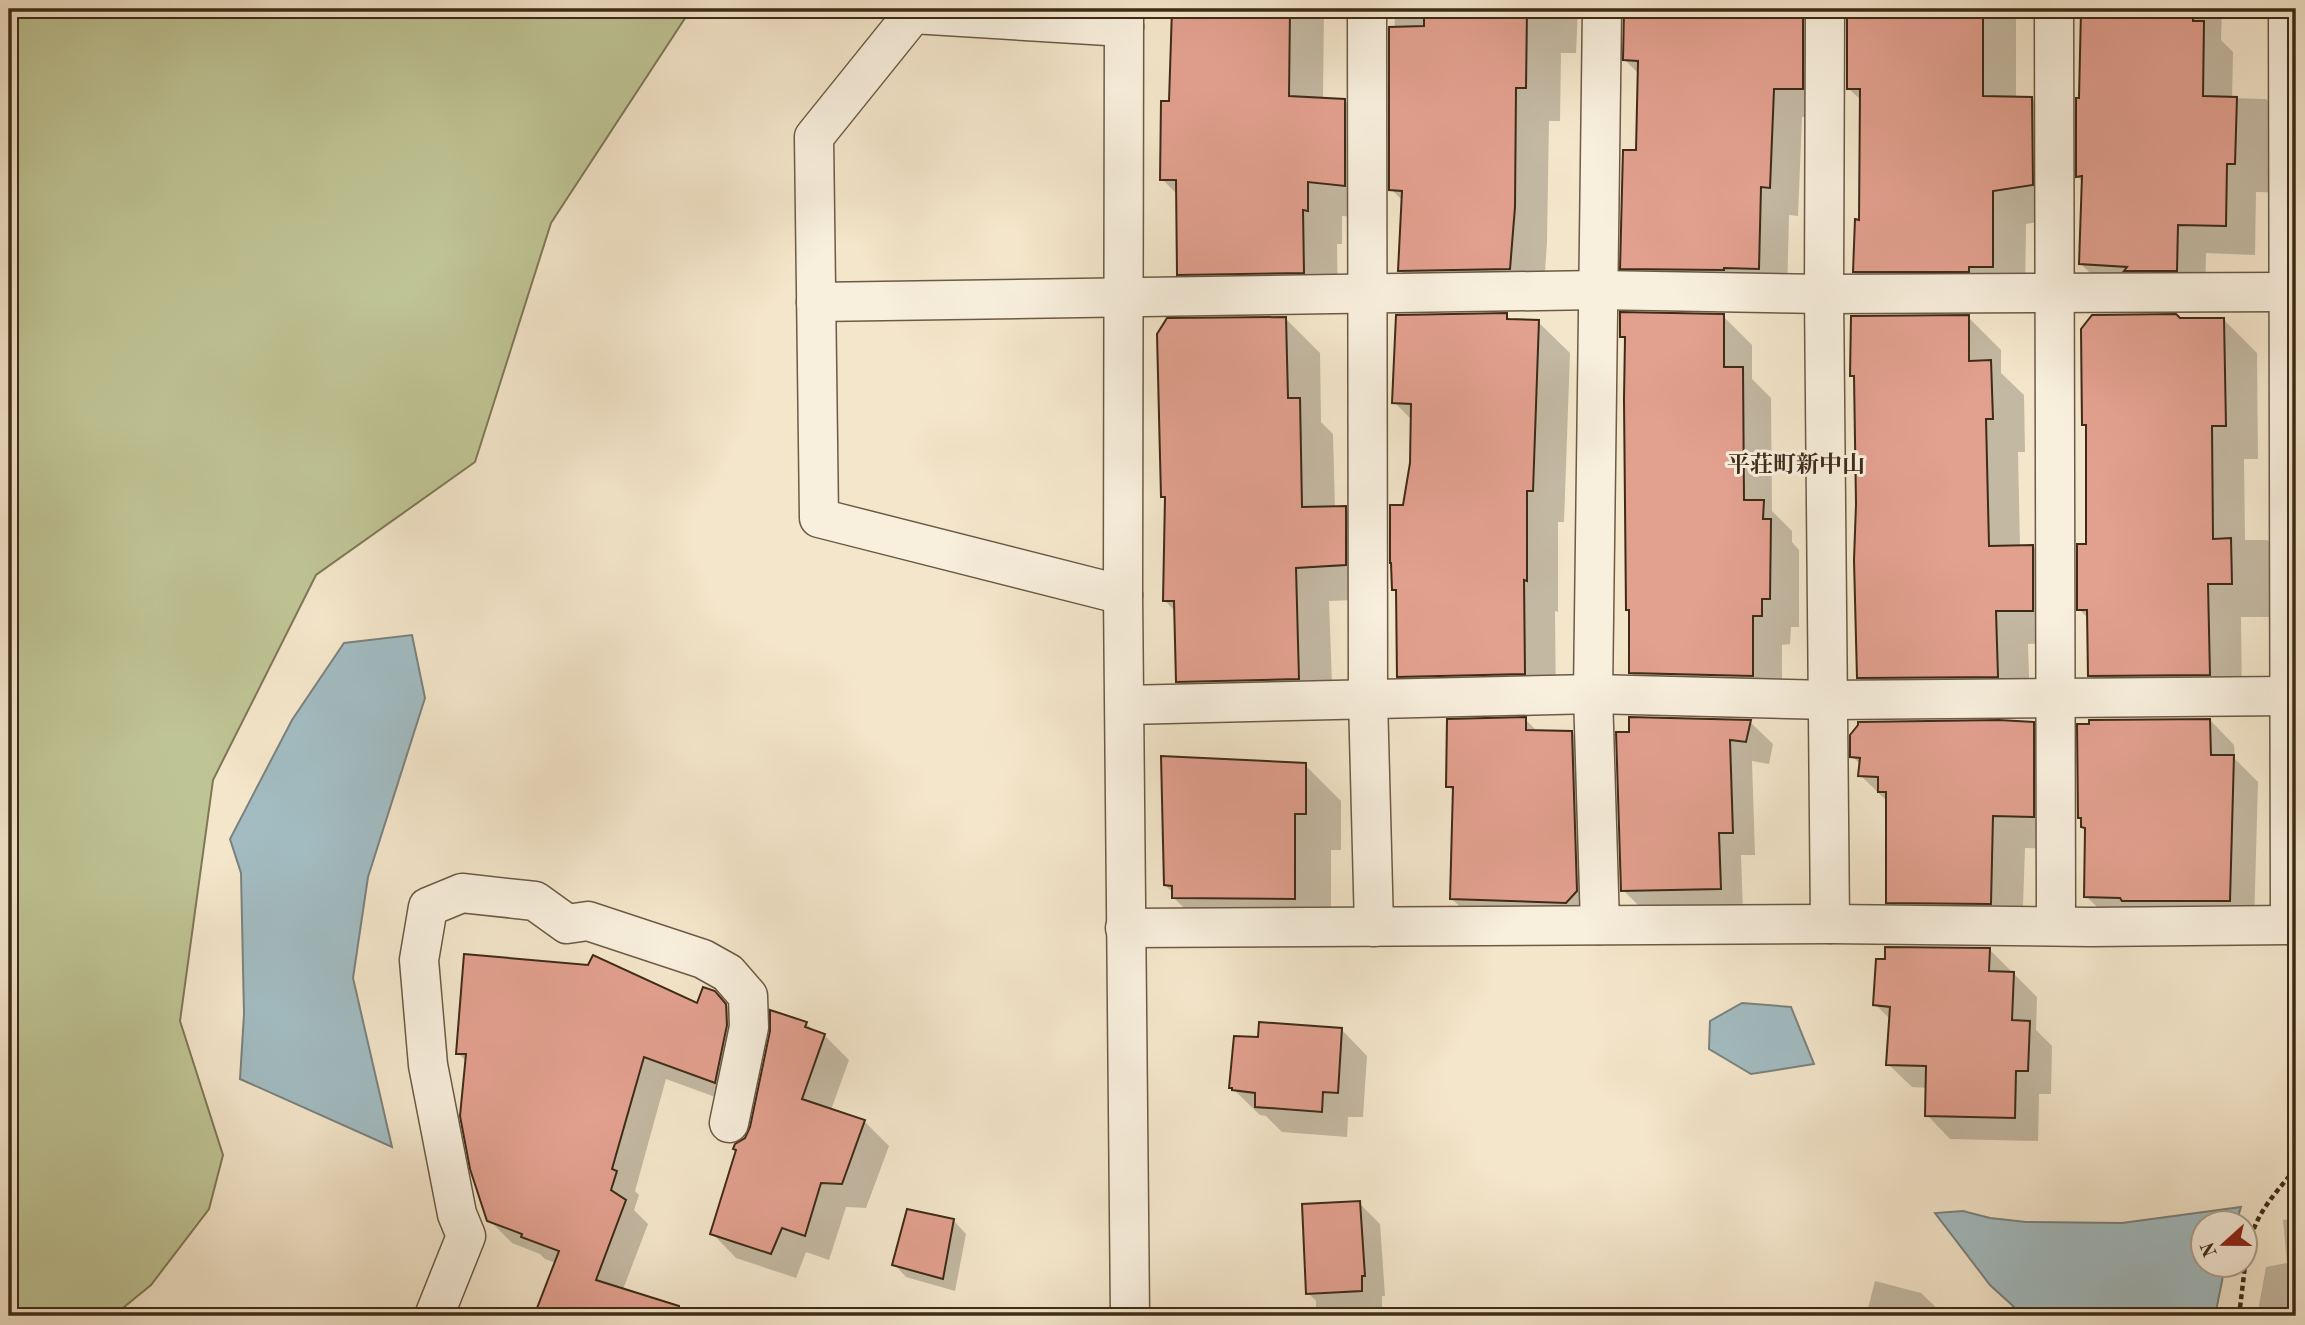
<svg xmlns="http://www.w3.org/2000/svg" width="2305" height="1325" font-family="'Old Standard TT','Noto Serif JP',serif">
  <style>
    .green { fill: #bfc495; stroke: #7e7856; stroke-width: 2 }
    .water { fill: #a2bcc2; stroke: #7a827e; stroke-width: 2 }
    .shadow { fill: #0003 }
    .building { fill: #e2a08f; stroke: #3e2b17; stroke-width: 2 }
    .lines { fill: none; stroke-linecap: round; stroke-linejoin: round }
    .minor-casing { stroke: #6c5a44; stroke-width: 41 }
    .path { stroke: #3e2b17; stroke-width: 4.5; stroke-dasharray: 5 3.5; stroke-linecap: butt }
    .minor { stroke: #f8efdd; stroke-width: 38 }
    .labels { text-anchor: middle; stroke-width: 6; stroke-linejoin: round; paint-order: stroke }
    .quarter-label { font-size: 23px; font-weight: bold; fill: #3e2b17; stroke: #f8efdd }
  </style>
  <rect width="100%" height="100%" fill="#f4e6cb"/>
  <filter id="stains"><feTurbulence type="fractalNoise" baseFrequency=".00286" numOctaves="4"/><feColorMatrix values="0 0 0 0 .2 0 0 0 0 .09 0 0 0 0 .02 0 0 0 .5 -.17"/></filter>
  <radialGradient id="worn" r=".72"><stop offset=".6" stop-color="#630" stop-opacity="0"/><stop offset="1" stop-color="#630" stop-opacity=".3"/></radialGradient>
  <polygon class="green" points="9,9 691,9 551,223 475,462 316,575 213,780 180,1021 223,1155 209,1209 151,1285 113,1316 9,1316"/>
  <g class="water">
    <polygon points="412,635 425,698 368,877 353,978 392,1147 240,1079 244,1014 241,873 230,839 292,720 344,643"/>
    <polygon points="1742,1003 1791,1007 1814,1064 1751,1074 1709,1049 1710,1021"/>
    <polygon points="2241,1207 2236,1223 2204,1224 2204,1266 2225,1266 2215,1316 2024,1316 1990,1285 1935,1213 1963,1211 1990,1218 2026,1222 2122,1223"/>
  </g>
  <g class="shadow">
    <polygon points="1172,9 1324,9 1323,99 1345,101 1379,135 1379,219 1342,216 1342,244 1337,244 1338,307 1213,308 1179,274 1178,195 1162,179 1171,103"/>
    <polygon points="1395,9 1578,9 1576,53 1561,53 1560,121 1549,121 1547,242 1543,303 1434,305 1400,270 1403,201 1391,189"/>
    <polygon points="1624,9 1825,9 1831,117 1802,117 1798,216 1789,215 1787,297 1651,297 1622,268 1638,152 1639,74 1625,60"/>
    <polygon points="1849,9 2016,9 2016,99 2032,99 2065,133 2065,218 2026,224 2025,300 1888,305 1854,271 1860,221 1862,101 1848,88"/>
    <polygon points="2083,9 2222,9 2221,40 2233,52 2232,98 2266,99 2295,128 2295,193 2256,192 2255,255 2206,253 2205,298 2109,292 2080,263 2084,183 2078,177 2078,100 2081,100"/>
    <polygon points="1506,315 1512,321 1538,322 1570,353 1564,522 1558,522 1558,612 1555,611 1556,705 1431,708 1399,676 1397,594 1394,590 1404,506 1412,463 1413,421 1394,402"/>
    <polygon points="1723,316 1752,345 1752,379 1771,398 1772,511 1792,531 1792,542 1799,550 1799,627 1791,627 1790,644 1782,645 1782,705 1660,701 1631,672 1631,613 1627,609 1627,342 1621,336"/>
    <polygon points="1968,317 2001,350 2001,373 2024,395 2025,452 2018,452 2020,547 2033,547 2066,580 2066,643 2028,644 2030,709 1891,710 1858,677 1858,504 1855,379 1852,375"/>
    <polygon points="1285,318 1320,353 1321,422 1333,434 1335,508 1345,508 1379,542 1379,599 1329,601 1333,712 1212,715 1178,681 1176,612 1164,600 1166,500 1162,496"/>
    <polygon points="2179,320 2224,320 2257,353 2258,459 2244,459 2245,540 2267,540 2296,570 2296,617 2241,617 2242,707 2123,708 2090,675 2089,619 2079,609 2088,545 2088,428 2084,425"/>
    <polygon points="1525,719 1538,732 1572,733 1595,757 1600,915 1476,922 1452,899 1455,793 1448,786"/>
    <polygon points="2210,720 2234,745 2235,759 2258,782 2254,925 2111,921 2086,896 2086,831 2082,827 2082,821 2079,818"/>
    <polygon points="1750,722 1773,744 1769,764 1752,761 1755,855 1741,855 1743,912 1646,913 1623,890 1618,734"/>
    <polygon points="2033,724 2065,756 2065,849 2025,848 2022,935 1920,934 1888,902 1888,802 1860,775 1861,765 1852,756"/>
    <polygon points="1305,765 1341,801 1341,850 1331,850 1331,934 1210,934 1173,897 1173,893 1165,885"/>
    <polygon points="1989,949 2037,997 2036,1030 2052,1046 2051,1094 2039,1094 2038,1141 1950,1139 1927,1115 1928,1088 1912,1087 1888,1064 1891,1020 1875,1004"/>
    <polygon points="714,992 737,1016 737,1105 666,1079 635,1191 639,1195 634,1210 648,1224 622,1292 641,1311 639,1316 536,1316 556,1263 545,1259 540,1254 512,1243 489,1220 467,1062 458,1053 698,1005"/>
    <polygon points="806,1023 815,1032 824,1035 849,1060 831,1110 864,1121 889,1146 866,1208 846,1207 829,1260 806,1252 796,1278 736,1258 712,1233 747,1138"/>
    <polygon points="1342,1030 1367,1056 1363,1117 1348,1117 1347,1137 1282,1132 1266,1116 1260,1115 1231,1087 1260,1039"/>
    <polygon points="1359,1203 1380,1224 1385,1296 1382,1296 1382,1316 1316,1316 1316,1301 1308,1293"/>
    <polygon points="2296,1218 2296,1316 2257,1316 2266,1267 2287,1263 2283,1220"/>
    <polygon points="954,1221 966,1234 955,1291 906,1277 894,1264"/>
    <polygon points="1875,1281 1921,1293 1945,1316 1866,1316"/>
  </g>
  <g class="building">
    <polygon points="1172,9 1290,9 1289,96 1345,99 1345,186 1308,182 1308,211 1303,210 1304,273 1177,275 1176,180 1160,180 1161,101 1169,101"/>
    <polygon points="1424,9 1527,9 1526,88 1516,88 1515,207 1510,269 1398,271 1402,191 1389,190 1389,27 1424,26"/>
    <polygon points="1624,9 1803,9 1803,89 1774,89 1770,188 1761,187 1759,269 1724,268 1724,270 1620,269 1623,150 1636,150 1638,61 1623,60"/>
    <polygon points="1847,9 1983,9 1983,96 2032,97 2033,185 1993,191 1993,267 1969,267 1969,272 1853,272 1855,219 1859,220 1860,89 1847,89"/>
    <polygon points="2116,9 2193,9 2193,21 2204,21 2203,96 2237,97 2235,164 2227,164 2226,226 2178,225 2177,271 2124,271 2127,267 2079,264 2082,176 2076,177 2076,98 2079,98 2081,10 2116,12"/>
    <polygon points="1620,312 1724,314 1724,367 1743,367 1744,500 1764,500 1763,519 1771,519 1770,599 1762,599 1762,616 1753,616 1753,676 1629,673 1629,610 1626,610 1624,400 1625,337 1620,337"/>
    <polygon points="1507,313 1507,319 1539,320 1533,491 1527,491 1527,581 1524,580 1525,674 1397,677 1396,590 1392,590 1391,563 1390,563 1390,505 1403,505 1410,463 1411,404 1392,403 1396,315"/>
    <polygon points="2176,314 2180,318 2224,318 2226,426 2212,426 2213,539 2231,538 2232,584 2208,584 2210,675 2088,676 2087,610 2077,610 2077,544 2086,544 2086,425 2082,425 2081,329 2092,315"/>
    <polygon points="1969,315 1969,361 1991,360 1993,419 1986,419 1989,546 2033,545 2033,611 1996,611 1998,677 1857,678 1854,560 1856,504 1854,376 1850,376 1851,316"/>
    <polygon points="1286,317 1288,398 1300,398 1302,507 1346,506 1346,565 1296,568 1299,679 1176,682 1174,601 1163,601 1165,497 1161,497 1157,334 1167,318"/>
    <polygon points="1526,717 1526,730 1572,731 1577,891 1566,903 1450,899 1453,787 1446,787 1447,719"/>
    <polygon points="1629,717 1751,720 1746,742 1730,740 1733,833 1719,833 1721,889 1621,891 1616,732 1629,732"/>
    <polygon points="2210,719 2211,755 2234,755 2230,901 2122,901 2120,898 2084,897 2085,828 2081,827 2081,818 2078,818 2077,724 2089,724 2089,720"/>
    <polygon points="1999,720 2034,722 2034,817 1993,816 1991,904 1886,903 1886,792 1878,792 1878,777 1858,776 1860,758 1850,757 1850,735 1858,725 1858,722"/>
    <polygon points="1161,756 1306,763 1306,814 1295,814 1295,899 1172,898 1172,886 1164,885"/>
    <polygon points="1885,947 1990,948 1989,971 2014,972 2012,1020 2030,1021 2028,1071 2016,1071 2015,1118 1925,1116 1926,1066 1886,1065 1890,1007 1873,1005 1876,959 1885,959"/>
    <polygon points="464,954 588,965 593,955 697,1003 703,987 715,991 726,1004 727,1025 715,1083 644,1057 612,1169 617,1171 611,1190 626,1200 596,1280 679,1306 678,1316 534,1316 559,1251 521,1237 522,1234 487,1221 470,1169 460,1116 466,1054 456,1054"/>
    <polygon points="770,1010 807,1022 805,1027 825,1034 802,1099 865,1120 842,1184 821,1183 805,1236 782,1228 771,1254 710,1234 736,1150 733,1149 735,1144 745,1138 750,1127 770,1031"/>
    <polygon points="1259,1022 1342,1028 1338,1093 1323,1092 1322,1112 1255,1107 1255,1093 1232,1090 1232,1088 1229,1088 1234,1036 1258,1037"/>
    <polygon points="1360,1201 1365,1276 1362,1276 1362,1291 1306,1294 1302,1204"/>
    <polygon points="907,1209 954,1219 943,1279 892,1265"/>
  </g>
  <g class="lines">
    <g class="minor-casing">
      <g id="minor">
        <polyline points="912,9 913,14 814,137 819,518 1123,595"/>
        <polyline points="1124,9 1123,595 1130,1316"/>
        <polyline points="1367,9 1368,698 1374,927"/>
        <polyline points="1825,9 1824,294 1830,924"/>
        <polyline points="2054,9 2056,926"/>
        <polyline points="2288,9 2290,925"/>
        <polyline points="913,14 1124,27"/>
        <polyline points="816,302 1598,290 1824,294 2296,292"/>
        <polyline points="1125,705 1593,694 1828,700 2289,696"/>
        <polyline points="1600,925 1593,694 1602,9"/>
        <polyline points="1125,928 1830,924 2091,927 2296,925"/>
        <polyline points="434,1316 466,1236 457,1214 428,1065 419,960 428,907 462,893 535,901 567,924 588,921 703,959 728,973 748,996 749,1027 729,1123"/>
      </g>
    </g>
    <g class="path">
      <path d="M2246,1262C2251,1218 2269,1201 2296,1168"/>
      <polyline points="2239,1316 2245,1266"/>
    </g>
    <use href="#minor" class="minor"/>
  </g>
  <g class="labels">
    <g class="quarter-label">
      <text x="1796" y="472">平荘町新中山</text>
    </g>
  </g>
  <rect width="2305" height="1325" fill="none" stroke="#f4e6cb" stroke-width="35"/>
  <rect x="10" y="10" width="2284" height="1304" fill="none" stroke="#3e2b17" stroke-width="3.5"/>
  <rect x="18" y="18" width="2270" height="1290" fill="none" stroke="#3e2b17" stroke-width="2"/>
  <g transform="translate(2224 1244) rotate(249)"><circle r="33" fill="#f8efdd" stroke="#aea18e" stroke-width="2"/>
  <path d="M0-5L12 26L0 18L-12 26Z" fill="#8f2418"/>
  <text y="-10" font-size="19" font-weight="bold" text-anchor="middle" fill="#3e2b17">N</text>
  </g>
  <rect width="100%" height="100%" filter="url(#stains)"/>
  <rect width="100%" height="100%" fill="url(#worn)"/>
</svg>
